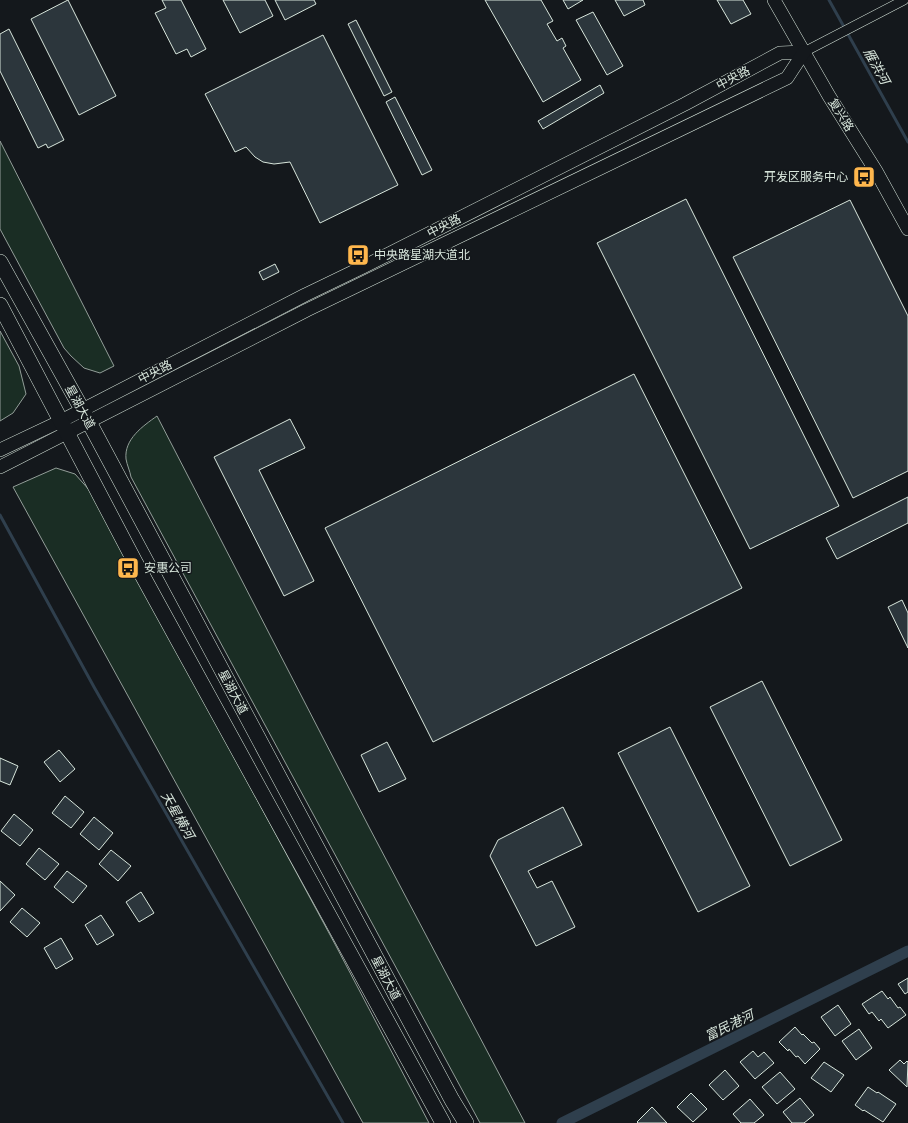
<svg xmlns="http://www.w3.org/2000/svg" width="908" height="1123" font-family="'Sofia Sans Condensed','Noto Sans SC',sans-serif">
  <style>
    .green { fill: #1a2d24; stroke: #939e99 }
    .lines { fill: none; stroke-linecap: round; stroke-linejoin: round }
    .stream { stroke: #2f3f4d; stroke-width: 3 }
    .canal { stroke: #2f3f4d; stroke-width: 11 }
    .building { fill: #2c363c; stroke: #d8e6dc }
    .street-casing { stroke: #d8e6dc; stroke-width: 10 }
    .secondary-casing { stroke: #d8e6dc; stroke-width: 14 }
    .primary-casing { stroke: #d8e6dc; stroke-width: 16 }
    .street { stroke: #14181c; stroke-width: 9 }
    .secondary { stroke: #14181c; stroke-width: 13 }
    .primary { stroke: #14181c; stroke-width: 15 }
    .labels { text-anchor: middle; stroke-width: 3; stroke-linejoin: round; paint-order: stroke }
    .street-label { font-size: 12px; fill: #d8e6dc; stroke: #14181c }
    .poi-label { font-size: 12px; fill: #d8e6dc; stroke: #14181c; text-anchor: start }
    .water-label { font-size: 13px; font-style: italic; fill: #d8e6dc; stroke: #14181c }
  </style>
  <rect width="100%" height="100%" fill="#14181c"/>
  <g class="green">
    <polygon points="0,141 114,366 100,373 84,368 71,356 64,348 0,229"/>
    <polygon points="0,331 19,366 26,394 13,413 0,421"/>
    <path d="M157,416L369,827L525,1123H480L131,477C130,471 127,465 126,459C124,439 143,426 157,416Z"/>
    <polygon points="56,468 75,474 91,492 336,946 429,1123 363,1123 13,487"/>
  </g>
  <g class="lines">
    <g class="stream">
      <polyline points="829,0 908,142"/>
      <polyline points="0,515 94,687 343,1123"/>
    </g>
    <polyline class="canal" points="562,1123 908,951"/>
  </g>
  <g class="building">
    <polygon points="68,0 116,96 79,115 31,19"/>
    <polygon points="162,0 181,0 206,49 191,57 187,49 176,54 155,13 166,8"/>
    <polygon points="223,0 265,0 273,16 240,33"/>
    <polygon points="275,0 314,0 316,4 285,20"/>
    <polygon points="485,0 541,0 553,21 547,24 557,41 562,38 566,46 563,48 581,80 543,102"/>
    <polygon points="563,0 583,0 568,9"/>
    <polygon points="615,0 643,0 645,5 624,16"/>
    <polygon points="717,0 743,0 751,14 731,24"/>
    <polygon points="593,12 623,66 607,75 576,20"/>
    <polygon points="356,20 392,92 384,96 348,24"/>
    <polygon points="9,29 64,140 48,148 46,144 38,148 0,71 0,34"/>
    <polygon points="323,35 398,185 320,223 290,162 274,164 263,162 255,157 246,147 235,152 205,94"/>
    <polygon points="600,85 604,93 543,129 538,121"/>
    <polygon points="395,97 432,170 422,175 386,102"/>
    <polygon points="686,199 839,506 750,549 597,243"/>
    <polygon points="850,200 908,316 908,471 853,498 733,257"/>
    <polygon points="275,264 279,272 263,280 259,272"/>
    <polygon points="634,374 742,588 433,742 325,528"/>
    <polygon points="290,419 305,448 259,470 314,581 284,596 214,457"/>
    <polygon points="908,497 908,523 837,559 826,538"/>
    <polygon points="902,600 908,613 908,648 888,607"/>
    <polygon points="762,681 842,840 790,866 710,707"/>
    <polygon points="670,727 750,886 698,912 618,753"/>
    <polygon points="387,742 406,779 379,792 361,755"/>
    <polygon points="59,750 75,769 60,782 44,762"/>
    <polygon points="0,758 18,766 10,785 0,781"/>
    <polygon points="65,796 84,812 71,828 52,813"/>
    <polygon points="563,807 582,845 528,871 537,888 552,881 575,927 536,946 490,856 498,840"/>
    <polygon points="14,814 33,830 20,846 1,831"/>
    <polygon points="94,817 113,833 99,850 80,834"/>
    <polygon points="39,848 59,864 45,880 26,864"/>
    <polygon points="111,850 131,866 118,881 99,864"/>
    <polygon points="67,871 87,886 73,903 54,887"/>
    <polygon points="0,881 15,895 0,911"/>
    <polygon points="141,892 154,913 139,922 126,902"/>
    <polygon points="22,908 40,923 27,937 10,922"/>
    <polygon points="101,915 114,935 97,945 85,925"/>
    <polygon points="61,938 73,959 56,969 44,948"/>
    <polygon points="908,978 908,992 905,994 898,984"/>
    <polygon points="882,991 888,999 890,997 898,1008 900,1007 906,1015 888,1028 881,1019 879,1021 872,1012 869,1014 862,1004"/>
    <polygon points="838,1005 851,1024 835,1036 821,1017"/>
    <polygon points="795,1027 802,1035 803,1034 812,1043 814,1042 820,1049 805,1064 798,1056 796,1057 789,1049 788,1051 779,1042"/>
    <polygon points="859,1029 872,1048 856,1060 842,1041"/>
    <polygon points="753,1051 758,1057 764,1052 774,1063 755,1079 740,1062"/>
    <polygon points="900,1060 904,1064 907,1061 908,1062 907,1087 889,1070"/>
    <polygon points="824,1062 844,1075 831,1092 811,1078"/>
    <polygon points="725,1070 739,1086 723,1100 709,1085"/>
    <polygon points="780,1072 795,1089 777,1104 762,1087"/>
    <polygon points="868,1087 877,1093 878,1092 896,1104 883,1122 864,1110 863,1111 855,1105"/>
    <polygon points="691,1093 707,1109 693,1122 677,1107"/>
    <polygon points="800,1098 814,1115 804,1123 792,1123 783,1112"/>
    <polygon points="750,1099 764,1115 754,1123 741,1123 733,1114"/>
    <polygon points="652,1107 667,1123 638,1123 637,1122"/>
  </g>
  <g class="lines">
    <g class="street-casing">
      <polyline id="street" points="804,52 904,0"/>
    </g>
    <g class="secondary-casing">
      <g id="secondary">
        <polyline points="774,0 829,96 876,171 908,229"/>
        <polyline points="0,450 61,421 305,295 363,267 685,104 780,53 804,52"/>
        <polyline points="0,467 307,310 787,78 804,52"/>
      </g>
    </g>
    <g class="primary-casing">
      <g id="primary">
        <polyline points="0,262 89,422 452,1100 466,1123"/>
        <polyline points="0,305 135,562 443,1123"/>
      </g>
    </g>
    <use href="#street" class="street"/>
    <use href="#secondary" class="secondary"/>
    <use href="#primary" class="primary"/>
  </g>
  <defs>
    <g id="bus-square" transform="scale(1.15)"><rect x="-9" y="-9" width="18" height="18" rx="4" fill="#ffb74d" stroke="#14181c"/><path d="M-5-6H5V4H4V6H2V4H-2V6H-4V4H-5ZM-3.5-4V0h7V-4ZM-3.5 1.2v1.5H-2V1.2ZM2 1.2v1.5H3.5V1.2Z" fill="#111"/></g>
  </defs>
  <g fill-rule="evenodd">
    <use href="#bus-square" x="864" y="177"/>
    <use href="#bus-square" x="358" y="255"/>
    <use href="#bus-square" x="128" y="568"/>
  </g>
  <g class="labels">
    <g class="street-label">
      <text transform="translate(733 78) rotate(-28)" y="4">中央路</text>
      <text transform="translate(841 115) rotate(58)" y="4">复兴路</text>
      <text transform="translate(444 226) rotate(-27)" y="4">中央路</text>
      <text transform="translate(155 372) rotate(-27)" y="4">中央路</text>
      <text transform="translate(80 407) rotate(61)" y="4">星湖大道</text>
      <text transform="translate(233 692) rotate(62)" y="4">星湖大道</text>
      <text transform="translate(386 978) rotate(62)" y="4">星湖大道</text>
    </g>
    <g class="poi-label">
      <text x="848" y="181" text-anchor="end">开发区服务中心</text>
      <text x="374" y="259">中央路星湖大道北</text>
      <text x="144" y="572">安惠公司</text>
    </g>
    <g class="water-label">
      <text transform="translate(877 66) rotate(61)" y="5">雁洪河</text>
      <text transform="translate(178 815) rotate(60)" y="5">天星横河</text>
      <text transform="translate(729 1025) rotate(-26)" y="5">富民港河</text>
    </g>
  </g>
</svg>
